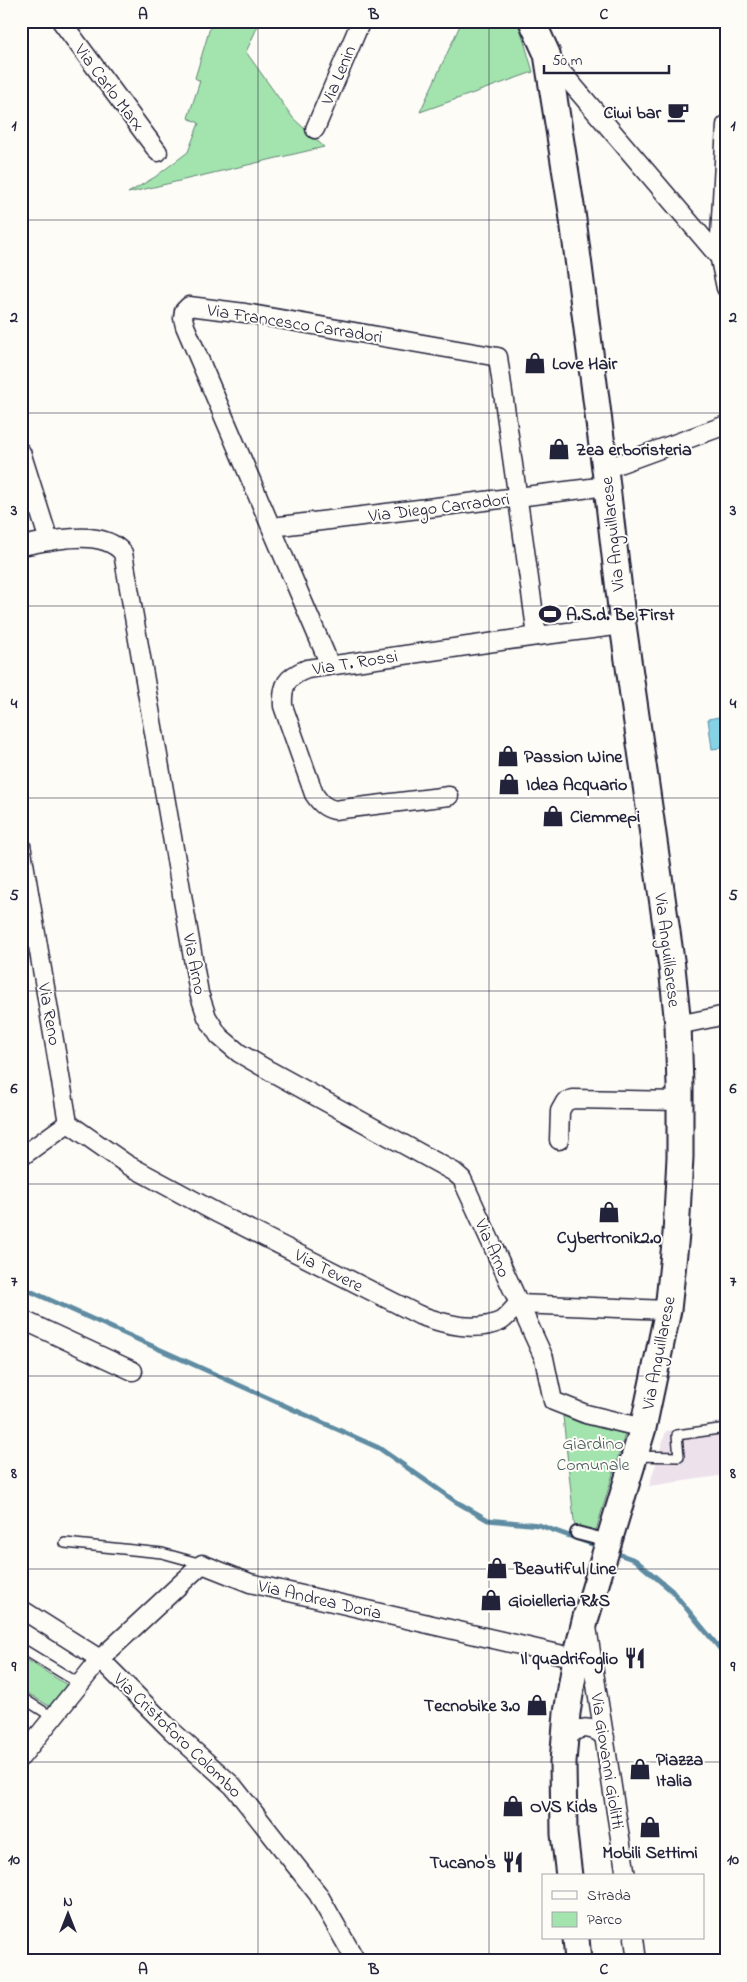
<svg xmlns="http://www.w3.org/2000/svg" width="747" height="1982" font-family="'Indie Flower',sans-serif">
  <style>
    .built { fill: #ede2eb }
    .green { fill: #a3e4ae; stroke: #628374 }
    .water { fill: #86d3e6; stroke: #5e8ca2 }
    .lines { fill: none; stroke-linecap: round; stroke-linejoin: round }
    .stream { stroke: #5e8ca2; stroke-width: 5 }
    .service-casing { stroke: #22223b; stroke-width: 12 }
    .pedestrian-casing { stroke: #22223b; stroke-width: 16 }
    .minor-casing { stroke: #22223b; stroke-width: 21 }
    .secondary-casing { stroke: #22223b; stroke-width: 29 }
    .service { stroke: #fdfcf7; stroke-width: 9 }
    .pedestrian { stroke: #fdfcf7; stroke-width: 12 }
    .minor { stroke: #fdfcf7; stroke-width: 18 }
    .secondary { stroke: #fdfcf7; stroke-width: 25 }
    .grid { fill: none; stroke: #22223b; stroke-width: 1; stroke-opacity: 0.55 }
    .labels { text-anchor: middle; stroke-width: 4; stroke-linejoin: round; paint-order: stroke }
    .street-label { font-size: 18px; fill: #22223b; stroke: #fdfcf7 }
    .poi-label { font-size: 18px; font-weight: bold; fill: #22223b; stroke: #fdfcf7; text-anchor: start }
    .park-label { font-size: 18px; fill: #495c5e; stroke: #fdfcf7 }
    .neatline { fill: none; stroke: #22223b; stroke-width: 2 }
    .grid-label { font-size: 16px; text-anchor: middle; font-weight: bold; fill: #22223b }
  </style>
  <rect width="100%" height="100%" fill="#fdfcf7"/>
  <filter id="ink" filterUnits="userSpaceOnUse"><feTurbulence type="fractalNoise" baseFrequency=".02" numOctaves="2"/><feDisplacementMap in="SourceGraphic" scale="10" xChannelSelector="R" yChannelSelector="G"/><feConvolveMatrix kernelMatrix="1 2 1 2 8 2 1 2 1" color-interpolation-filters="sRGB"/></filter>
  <g filter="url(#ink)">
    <polygon class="built" points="726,1422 726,1475 649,1486 666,1431"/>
    <g class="green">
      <polygon points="212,21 260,21 246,52 293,118 324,147 128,193 155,177 188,152 199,123 188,118 200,81 195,78"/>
      <polygon points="462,21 518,21 533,72 420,112"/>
      <polygon points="563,1416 580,1423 625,1434 594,1537 575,1530"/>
      <polygon points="21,1656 67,1685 68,1691 53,1706 49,1706 21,1689"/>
    </g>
    <polygon class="water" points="725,716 726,747 712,749 708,719"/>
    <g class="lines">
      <g class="stream">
        <polyline points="21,1287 379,1448 455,1501 488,1520 539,1525 600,1547"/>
        <polyline points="613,1552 635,1560 672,1591 726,1656"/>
      </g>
      <g class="service-casing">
        <g id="service">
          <polyline points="635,1456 679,1457 677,1435 726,1428"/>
          <polyline points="65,1543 162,1553 202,1564"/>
          <polyline points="21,1648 80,1684"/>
          <polyline points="21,1697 54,1718"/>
        </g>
      </g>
      <g class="pedestrian-casing">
        <polyline id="pedestrian" points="577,1533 608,1541"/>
      </g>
      <g class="minor-casing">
        <g id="minor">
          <polyline points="61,21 158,152"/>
          <polyline points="548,56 726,265"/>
          <polyline points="726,125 719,255 726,288"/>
          <polyline points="315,129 361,21"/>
          <polyline points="21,452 49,541"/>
          <polyline points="605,469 726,425"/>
          <polyline points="272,527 607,486"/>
          <path d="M21,546C50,541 102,527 123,553L199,993L207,1017L219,1036L239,1053L270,1071L454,1172L462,1179L544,1358L553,1401L586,1414L643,1428"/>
          <polyline points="537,636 623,625"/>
          <path d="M330,665L185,326L183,318L184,311L189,306L245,313L498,357L537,636L307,669C286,677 282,685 283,706L314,794C320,803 324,807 334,810L449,796"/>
          <polyline points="21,845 68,1123"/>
          <polyline points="678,1025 726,1015"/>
          <path d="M68,1123L128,1165L219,1214L419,1315C444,1324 475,1333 501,1321C507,1317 513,1309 518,1304L668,1310"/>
          <polyline points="559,1140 560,1111 565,1102 573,1099 680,1101"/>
          <polyline points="21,1157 68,1123"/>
          <polyline points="21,1319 133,1371"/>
          <polyline points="21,1609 100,1659 172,1731 233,1786 318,1894 356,1961"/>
          <polyline points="587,1627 626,1876"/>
          <path d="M565,1740C577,1725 591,1725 605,1737"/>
          <polyline points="21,1757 100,1659 202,1564 250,1583 576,1658"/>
          <polyline points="634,1938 637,1961"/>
        </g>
      </g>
      <g class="secondary-casing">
        <g id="secondary">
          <polyline points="532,21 547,54 572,212 605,469 623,625 672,967 678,1025 680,1085 680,1157 676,1234 668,1310 643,1428 586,1617 576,1658 567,1713 563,1762 564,1834 569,1876"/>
          <polyline points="576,1938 578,1961"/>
        </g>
      </g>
      <use href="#service" class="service"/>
      <use href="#pedestrian" class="pedestrian"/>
      <use href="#minor" class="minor"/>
      <use href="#secondary" class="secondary"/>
    </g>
  </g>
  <path class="grid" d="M258,21V1961M489,21V1961M21,220H726M21,413H726M21,606H726M21,798H726M21,991H726M21,1184H726M21,1376H726M21,1569H726M21,1762H726"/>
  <defs>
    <g id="cafe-bare" transform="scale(1.725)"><path d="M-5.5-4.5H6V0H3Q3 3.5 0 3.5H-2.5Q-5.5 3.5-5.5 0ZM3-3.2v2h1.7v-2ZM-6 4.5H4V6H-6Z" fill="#22223b" stroke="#fdfcf7" stroke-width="2.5" paint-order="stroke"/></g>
    <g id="shop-bare" transform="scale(1.725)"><path d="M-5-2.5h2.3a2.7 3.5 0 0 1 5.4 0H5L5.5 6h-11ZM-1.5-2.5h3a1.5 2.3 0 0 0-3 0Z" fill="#22223b" stroke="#fdfcf7" stroke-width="2.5" paint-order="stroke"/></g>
    <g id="stadium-bare" transform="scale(1.725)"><path d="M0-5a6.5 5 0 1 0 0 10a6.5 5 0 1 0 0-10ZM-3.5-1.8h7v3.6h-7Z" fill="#22223b" stroke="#fdfcf7" stroke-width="2.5" paint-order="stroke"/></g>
    <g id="restaurant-bare" transform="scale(1.725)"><path d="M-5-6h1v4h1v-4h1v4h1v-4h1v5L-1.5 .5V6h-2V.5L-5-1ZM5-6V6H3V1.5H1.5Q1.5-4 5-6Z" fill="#22223b" stroke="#fdfcf7" stroke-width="2.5" paint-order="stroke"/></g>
  </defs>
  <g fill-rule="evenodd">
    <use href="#cafe-bare" x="678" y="112"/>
    <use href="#shop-bare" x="535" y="363"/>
    <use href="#shop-bare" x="559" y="449"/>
    <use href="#stadium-bare" x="550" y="614"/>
    <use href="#shop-bare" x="508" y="756"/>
    <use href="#shop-bare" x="509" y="784"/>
    <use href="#shop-bare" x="553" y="816"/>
    <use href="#shop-bare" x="609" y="1212"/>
    <use href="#shop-bare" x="497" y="1568"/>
    <use href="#shop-bare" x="491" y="1600"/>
    <use href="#restaurant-bare" x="635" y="1658"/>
    <use href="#shop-bare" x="537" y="1705"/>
    <use href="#shop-bare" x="640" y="1769"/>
    <use href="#shop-bare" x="513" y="1806"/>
    <use href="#shop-bare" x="650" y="1827"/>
    <use href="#restaurant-bare" x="513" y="1862"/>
  </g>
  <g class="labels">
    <g class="street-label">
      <text transform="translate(338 75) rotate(-67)" y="6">Via Lenin</text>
      <text transform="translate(110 87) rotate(53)" y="6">Via Carlo Marx</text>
      <text transform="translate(295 323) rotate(9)" y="6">Via Francesco Carradori</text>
      <text transform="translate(439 507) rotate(-7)" y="6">Via Diego Carradori</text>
      <text transform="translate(612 534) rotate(-96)" y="6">Via Anguillarese</text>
      <text transform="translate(355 662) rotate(-9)" y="6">Via T. Rossi</text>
      <text transform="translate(668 950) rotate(83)" y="6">Via Anguillarese</text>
      <text transform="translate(195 964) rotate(79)" y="6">Via Arno</text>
      <text transform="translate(50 1014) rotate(80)" y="6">Via Reno</text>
      <text transform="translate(493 1248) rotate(66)" y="6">Via Arno</text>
      <text transform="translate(329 1270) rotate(27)" y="6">Via Tevere</text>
      <text transform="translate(658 1353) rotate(-79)" y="6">Via Anguillarese</text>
      <text transform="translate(320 1599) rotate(13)" y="6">Via Andrea Doria</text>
      <text transform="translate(178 1735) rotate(44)" y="6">Via Cristoforo Colombo</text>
      <text transform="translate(608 1761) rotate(81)" y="6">Via Giovanni Giolitti</text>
    </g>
    <g class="poi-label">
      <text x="661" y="118" text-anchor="end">Ciwi bar</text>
      <text x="552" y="369">Love Hair</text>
      <text x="576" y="455">Zea erboristeria</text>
      <text x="566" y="620">A.S.d. Be First</text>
      <text x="524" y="762">Passion Wine</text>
      <text x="526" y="790">Idea Acquario</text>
      <text x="570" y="822">Ciemmepi</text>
      <text x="609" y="1243" text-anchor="middle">Cybertronik2.0</text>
      <text x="514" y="1574">Beautiful Line</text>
      <text x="508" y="1606">Gioielleria R&amp;S</text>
      <text x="618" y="1664" text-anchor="end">Il quadrifoglio</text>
      <text x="520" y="1711" text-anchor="end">Tecnobike 3.0</text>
      <text x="656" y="1765">Piazza<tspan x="656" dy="21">Italia</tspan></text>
      <text x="530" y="1812">OVS Kids</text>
      <text x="650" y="1858" text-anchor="middle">Mobili Settimi</text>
      <text x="496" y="1868" text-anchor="end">Tucano's</text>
    </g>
    <g class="park-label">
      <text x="593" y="1449">Giardino<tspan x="593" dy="21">Comunale</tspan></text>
    </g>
  </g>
  <rect width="747" height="1982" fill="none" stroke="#fdfcf7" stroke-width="55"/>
  <rect x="542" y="1874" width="162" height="65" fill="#fdfcf7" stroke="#a5a5ac"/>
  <rect x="552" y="1891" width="25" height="8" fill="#fdfcf7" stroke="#a5a5ac"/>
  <text x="587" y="1900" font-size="15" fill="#22223b">Strada</text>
  <rect x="552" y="1912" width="25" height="15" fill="#a3e4ae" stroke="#a5a5ac"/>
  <text x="587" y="1924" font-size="15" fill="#22223b">Parco</text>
  <g transform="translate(68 1914)" stroke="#fdfcf7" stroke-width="4" paint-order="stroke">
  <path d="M0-4L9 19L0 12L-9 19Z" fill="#22223b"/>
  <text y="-8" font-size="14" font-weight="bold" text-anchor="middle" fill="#22223b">N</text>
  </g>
  <path d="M544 65v8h125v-8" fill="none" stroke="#22223b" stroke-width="2.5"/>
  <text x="552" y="65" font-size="15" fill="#22223b" stroke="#fdfcf7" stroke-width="4" paint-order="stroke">50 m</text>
  <rect x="28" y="28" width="692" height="1926" class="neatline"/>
  <g class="grid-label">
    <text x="143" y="19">A</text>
    <text x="374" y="19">B</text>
    <text x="604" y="19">C</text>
    <text x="14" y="130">1</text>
    <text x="733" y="130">1</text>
    <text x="14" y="322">2</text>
    <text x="733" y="322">2</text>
    <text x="14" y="515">3</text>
    <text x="733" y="515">3</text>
    <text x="14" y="708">4</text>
    <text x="733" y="708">4</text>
    <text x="14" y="900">5</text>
    <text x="733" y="900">5</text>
    <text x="14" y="1093">6</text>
    <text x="733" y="1093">6</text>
    <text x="14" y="1286">7</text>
    <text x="733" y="1286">7</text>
    <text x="14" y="1478">8</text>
    <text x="733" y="1478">8</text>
    <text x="14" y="1671">9</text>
    <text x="733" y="1671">9</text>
    <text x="14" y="1864">10</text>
    <text x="733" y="1864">10</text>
    <text x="143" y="1974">A</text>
    <text x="374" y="1974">B</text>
    <text x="604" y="1974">C</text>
  </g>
</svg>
